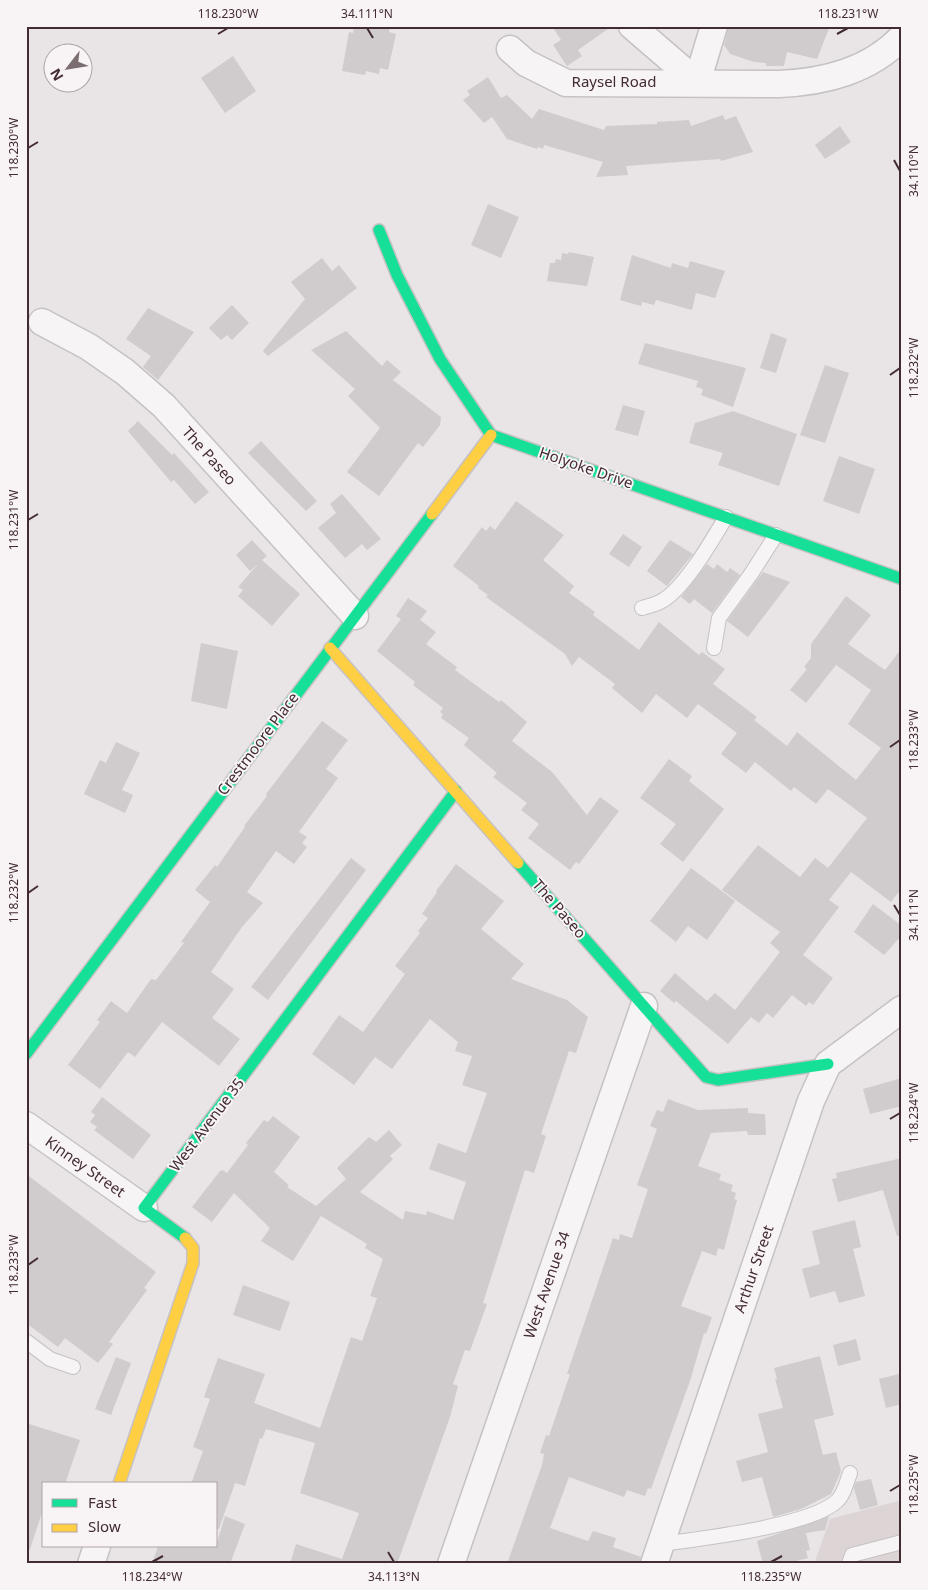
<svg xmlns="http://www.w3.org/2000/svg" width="928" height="1590" font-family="'Noto Sans',sans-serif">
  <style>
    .built { fill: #dcd4d5 }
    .building { fill: #d0cbcd }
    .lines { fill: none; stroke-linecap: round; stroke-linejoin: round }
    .lane-casing { stroke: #c6c2c3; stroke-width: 16 }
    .street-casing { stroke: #c6c2c3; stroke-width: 29 }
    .fast-casing { stroke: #c6c2c3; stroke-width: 14 }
    .slow-casing { stroke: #c6c2c3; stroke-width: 14 }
    .lane { stroke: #f6f4f4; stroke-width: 14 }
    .street { stroke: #f6f4f4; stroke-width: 26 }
    .fast { stroke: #16e098; stroke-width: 11 }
    .slow { stroke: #ffcf43; stroke-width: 11 }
    .ticks { fill: none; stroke: #422c31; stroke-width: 2 }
    .labels { text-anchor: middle; stroke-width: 4; stroke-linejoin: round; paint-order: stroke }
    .street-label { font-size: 15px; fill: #422c31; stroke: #f8f3f5 }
    .neatline { fill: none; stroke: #422c31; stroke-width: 2 }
    .ticks-label { font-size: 12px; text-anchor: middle; fill: #422c31 }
  </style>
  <rect width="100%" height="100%" fill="#e9e5e6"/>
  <polygon class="built" points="902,1500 902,1564 814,1564 830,1519"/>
  <g class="building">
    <polygon points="354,26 390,26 389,32 396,34 388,70 380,68 379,74 366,71 365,75 342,71 349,32 353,33"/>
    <polygon points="552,26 612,26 578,50 582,56 567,66 553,45 561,40"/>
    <polygon points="729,26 830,26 817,59 787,52 784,66 766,66 766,63 754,62 730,54 724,45"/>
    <polygon points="233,56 256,91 225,113 201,78"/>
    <polygon points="488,77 501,98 507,95 532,119 539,109 604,130 606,126 657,124 657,122 689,120 691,126 723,115 725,120 736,116 753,152 721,161 720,159 626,166 628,175 596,177 603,162 544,145 543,149 538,147 537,149 507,139 492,117 484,123 463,100 470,95 467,91"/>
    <polygon points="840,126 851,142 825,159 815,145"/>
    <polygon points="488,204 519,217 501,258 471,245"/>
    <polygon points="569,252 594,257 587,286 547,281 550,263 555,263 556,259 561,260 562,253 568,254"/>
    <polygon points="632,255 671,268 672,263 688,268 690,261 725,271 715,298 696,293 692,310 656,300 654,305 642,302 641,306 620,300"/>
    <polygon points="322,258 332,271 339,265 357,288 268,356 263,351 305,299 291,282"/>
    <polygon points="232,305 249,323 232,340 227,335 221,340 209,328"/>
    <polygon points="148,308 194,332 158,380 143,367 151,356 126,339"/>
    <polygon points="346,331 382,366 387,360 401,372 393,380 441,417 440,425 423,447 418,443 379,496 347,472 380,428 348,396 355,389 311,350"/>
    <polygon points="771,333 787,339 776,373 760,368"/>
    <polygon points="645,343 746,368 733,407 701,395 703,389 696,387 698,381 638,364"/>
    <polygon points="825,365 849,373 825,443 800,435"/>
    <polygon points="623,405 645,411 638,436 615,430"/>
    <polygon points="733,411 797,434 779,486 718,465 723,453 689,443 695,423"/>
    <polygon points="138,421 172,455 174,453 209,492 195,504 174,480 171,482 128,431"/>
    <polygon points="261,441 317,501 306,511 248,453"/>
    <polygon points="839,456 875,469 859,514 823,501"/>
    <polygon points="342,494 381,539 367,550 362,544 345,558 318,528 336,513 330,504"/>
    <polygon points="516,501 564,535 543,560 574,586 569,593 595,612 593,615 639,650 659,622 699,655 702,652 725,669 713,684 757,717 754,720 787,746 797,732 856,780 881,748 848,724 871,690 836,665 806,703 790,690 807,669 804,667 811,658 811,644 846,596 871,615 848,644 885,670 902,648 902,888 891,902 851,872 829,900 839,907 803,955 833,978 813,1005 809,1002 806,1006 792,995 773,1018 767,1013 759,1023 751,1017 728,1044 676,1001 674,1003 660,991 675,973 707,1001 715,993 735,1010 780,952 770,943 780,932 722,890 758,845 800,877 815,858 828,868 867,818 828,789 816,804 794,787 791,791 755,762 746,773 721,754 737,733 698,704 687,718 656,694 642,713 612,688 615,684 579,657 572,666 565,654 486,597 488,595 478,588 479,586 453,566 482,527 486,531 490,526 495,530"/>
    <polygon points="623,534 642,547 629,567 609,554"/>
    <polygon points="252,540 267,556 262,560 300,594 272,626 238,596 243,590 238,587 258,564 250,571 236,555"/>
    <polygon points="670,540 693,554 667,586 647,571"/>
    <polygon points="707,564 714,569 717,564 727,572 730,568 740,575 712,613 694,599 690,604 681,597"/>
    <polygon points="763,572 790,582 748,637 727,621"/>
    <polygon points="408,598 427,611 420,620 436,632 426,644 457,667 455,670 499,702 501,700 527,722 512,741 552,772 587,815 600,797 619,811 579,864 576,862 570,870 528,838 539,824 521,810 527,803 493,777 497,773 464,745 469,738 441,718 443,714 440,712 443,708 413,685 415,682 377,651 401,619 396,616"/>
    <polygon points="201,643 238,651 227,709 191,701"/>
    <polygon points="322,721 348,740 326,769 338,778 299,832 307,837 302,843 307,847 294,864 276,851 247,892 263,903 242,927 211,972 234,989 212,1018 240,1039 219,1066 162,1022 135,1057 128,1052 100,1089 68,1065 100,1022 97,1020 111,1001 127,1013 151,979 156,980 184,943 181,942 210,902 195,890 215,865 217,867 245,827 244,826 267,796 266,794"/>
    <polygon points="116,742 140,753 122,790 133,795 125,813 84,794 100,760 106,763"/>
    <polygon points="669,759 692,776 689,781 724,809 683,862 660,844 676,824 640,798"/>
    <polygon points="351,858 366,870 268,1000 251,987"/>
    <polygon points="456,864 504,901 481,929 524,964 511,979 567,1000 588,1017 576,1053 569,1051 541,1134 546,1136 534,1173 525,1170 483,1303 487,1304 470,1351 465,1350 453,1384 458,1386 450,1417 397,1564 290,1564 296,1544 342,1559 359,1513 300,1493 315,1443 266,1429 262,1439 260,1438 245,1486 235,1483 219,1529 216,1529 216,1484 191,1484 203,1451 193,1447 210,1399 204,1397 218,1358 265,1374 254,1403 320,1428 351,1337 362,1341 377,1298 370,1296 383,1259 365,1248 367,1244 321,1216 293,1261 261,1241 270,1228 234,1193 212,1222 192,1207 220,1171 223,1170 227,1173 248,1145 246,1143 264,1120 268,1122 273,1116 300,1137 274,1172 289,1185 287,1187 316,1206 346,1179 337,1168 369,1137 376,1142 389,1130 402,1145 390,1156 393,1159 360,1192 403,1220 405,1211 426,1215 427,1211 453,1220 466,1182 429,1169 438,1143 466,1153 487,1093 462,1085 472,1056 455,1051 458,1042 430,1019 392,1069 375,1057 354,1085 312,1054 339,1015 363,1032 405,974 395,966 420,933 418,931 428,918 422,914 437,892 436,891"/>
    <polygon points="691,868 735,901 707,940 688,926 676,942 650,921"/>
    <polygon points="873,904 902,926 902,935 884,955 854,932"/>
    <polygon points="902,1078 902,1106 870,1114 863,1089"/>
    <polygon points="102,1097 151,1135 133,1159 94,1130 97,1127 90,1122 95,1115 91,1112"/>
    <polygon points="668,1099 698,1110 748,1108 748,1113 765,1114 766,1135 748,1135 747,1131 711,1133 698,1166 721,1174 719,1180 733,1185 731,1191 736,1193 734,1199 737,1200 724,1250 718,1248 716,1256 702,1251 681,1306 712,1317 706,1334 704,1333 690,1381 651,1489 648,1488 645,1496 627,1490 624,1497 569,1477 550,1528 588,1541 593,1531 616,1538 613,1547 641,1557 639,1564 507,1564 542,1465 544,1454 540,1453 546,1435 549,1436 570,1374 567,1374 613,1238 619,1240 620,1234 632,1238 648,1189 637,1185 657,1129 650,1126 657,1110 663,1112"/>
    <polygon points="902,1158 902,1236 897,1236 883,1190 838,1202 832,1179 837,1178 836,1173"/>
    <polygon points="26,1174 156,1272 144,1288 147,1290 109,1342 113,1344 98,1363 65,1338 58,1347 26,1323"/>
    <polygon points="855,1220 861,1247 853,1249 865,1296 839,1303 835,1291 810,1298 802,1269 820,1264 812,1231"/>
    <polygon points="243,1285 290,1302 280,1331 233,1315"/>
    <polygon points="856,1339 861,1360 838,1366 833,1345"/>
    <polygon points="820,1356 834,1415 814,1420 823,1455 836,1452 841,1471 831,1494 801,1509 773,1517 762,1477 742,1482 736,1461 768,1452 758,1414 783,1408 775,1379 777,1379 774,1368"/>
    <polygon points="116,1357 131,1363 111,1415 95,1409"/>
    <polygon points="899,1374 902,1404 886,1408 879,1379"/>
    <polygon points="26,1423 80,1440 65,1484 44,1484 44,1507 30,1549 26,1549"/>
    <polygon points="871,1479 878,1505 860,1510 854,1488 856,1482"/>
    <polygon points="225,1516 245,1524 230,1564 152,1564 158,1546 216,1546"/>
    <polygon points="829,1516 825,1530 806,1533 810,1550 806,1551 808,1558 784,1564 763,1564 757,1541"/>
  </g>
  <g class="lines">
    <g class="lane-casing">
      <g id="lane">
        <path d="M642,608C648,606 654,605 660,602C683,591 713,539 726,517"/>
        <polyline points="714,648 719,618 751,574 776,535"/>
        <polyline points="26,1341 50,1359 73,1367"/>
        <path d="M660,1544C700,1539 810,1526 837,1501C844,1495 847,1481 850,1473"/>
        <polyline points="849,1564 852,1555 902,1542"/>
      </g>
    </g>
    <g class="street-casing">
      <g id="street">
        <polyline points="632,26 697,82"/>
        <path d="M510,49L526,63L566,83L779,84C825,82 869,71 902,37"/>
        <polyline points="697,82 714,26"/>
        <polyline points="42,322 89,347 125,372 164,406 355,616"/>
        <polyline points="26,1125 144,1208"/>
        <polyline points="91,1564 97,1546"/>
        <polyline points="451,1564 644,1006"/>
        <polyline points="654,1564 811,1101 828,1064 902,1009"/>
      </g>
    </g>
    <g class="fast-casing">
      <g id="fast">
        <polyline points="379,230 397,275 440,359 491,435 902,579"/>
        <polyline points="518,863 706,1077 718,1080 828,1064"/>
        <polyline points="26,1054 432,514"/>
        <polyline points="185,1238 144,1208 456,791"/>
      </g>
    </g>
    <g class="slow-casing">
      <g id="slow">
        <polyline points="432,514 491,435"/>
        <polyline points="330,648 518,863"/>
        <polyline points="119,1484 193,1263 193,1248 185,1238"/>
      </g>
    </g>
    <use href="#lane" class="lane"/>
    <use href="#street" class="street"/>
    <use href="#fast" class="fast"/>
    <use href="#slow" class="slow"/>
  </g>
  <path class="ticks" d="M367,28L373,38M218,34L228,28M837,34L848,28M28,148L38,142M894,160L900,171M890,375L900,368M28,520L38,514M890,747L900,740M28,893L38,886M894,905L900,915M890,1119L900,1113M28,1265L38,1258M890,1491L900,1485M388,1552L394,1562M152,1562L163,1556M771,1562L782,1556"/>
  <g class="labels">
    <g class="street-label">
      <text x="614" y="87">Raysel Road</text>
      <text transform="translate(209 456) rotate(48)" y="5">The Paseo</text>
      <text transform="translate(586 468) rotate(19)" y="5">Holyoke Drive</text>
      <text transform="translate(258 744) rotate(-53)" y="5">Crestmoore Place</text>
      <text transform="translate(559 909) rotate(49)" y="5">The Paseo</text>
      <text transform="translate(207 1125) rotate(-53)" y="5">West Avenue 35</text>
      <text transform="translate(85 1167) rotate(35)" y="5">Kinney Street</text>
      <text transform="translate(754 1269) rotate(-71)" y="5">Arthur Street</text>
      <text transform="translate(547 1285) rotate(-71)" y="5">West Avenue 34</text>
    </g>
  </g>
  <rect width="928" height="1590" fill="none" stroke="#f8f3f5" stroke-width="55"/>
  <rect x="42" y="1482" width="175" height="65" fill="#f8f3f5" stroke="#afa3a7"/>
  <rect x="52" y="1499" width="25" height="8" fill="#16e098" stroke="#afa3a7"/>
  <text x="88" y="1508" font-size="15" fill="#422c31">Fast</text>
  <rect x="52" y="1524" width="25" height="8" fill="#ffcf43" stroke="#afa3a7"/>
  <text x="88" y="1532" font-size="15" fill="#422c31">Slow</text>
  <g transform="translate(68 68) rotate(239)"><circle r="24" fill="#f8f3f5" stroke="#afa3a7"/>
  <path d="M0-4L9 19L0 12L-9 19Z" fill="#7c6d70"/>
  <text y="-8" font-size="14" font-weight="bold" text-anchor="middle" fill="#422c31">N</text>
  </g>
  <rect x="28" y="28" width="872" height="1534" class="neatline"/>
  <g class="ticks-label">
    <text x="228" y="18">118.230°W</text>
    <text x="367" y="18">34.111°N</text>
    <text x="848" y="18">118.231°W</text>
    <text transform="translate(14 148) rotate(-90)" y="4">118.230°W</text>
    <text transform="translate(914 171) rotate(-90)" y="4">34.110°N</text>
    <text transform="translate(914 368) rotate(-90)" y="4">118.232°W</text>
    <text transform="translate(14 520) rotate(-90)" y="4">118.231°W</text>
    <text transform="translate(914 740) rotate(-90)" y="4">118.233°W</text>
    <text transform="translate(14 893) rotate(-90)" y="4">118.232°W</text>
    <text transform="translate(914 915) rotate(-90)" y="4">34.111°N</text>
    <text transform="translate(914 1113) rotate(-90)" y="4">118.234°W</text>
    <text transform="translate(14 1265) rotate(-90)" y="4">118.233°W</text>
    <text transform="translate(914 1485) rotate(-90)" y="4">118.235°W</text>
    <text x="152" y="1581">118.234°W</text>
    <text x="394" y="1581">34.113°N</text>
    <text x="771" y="1581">118.235°W</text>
  </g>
</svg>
